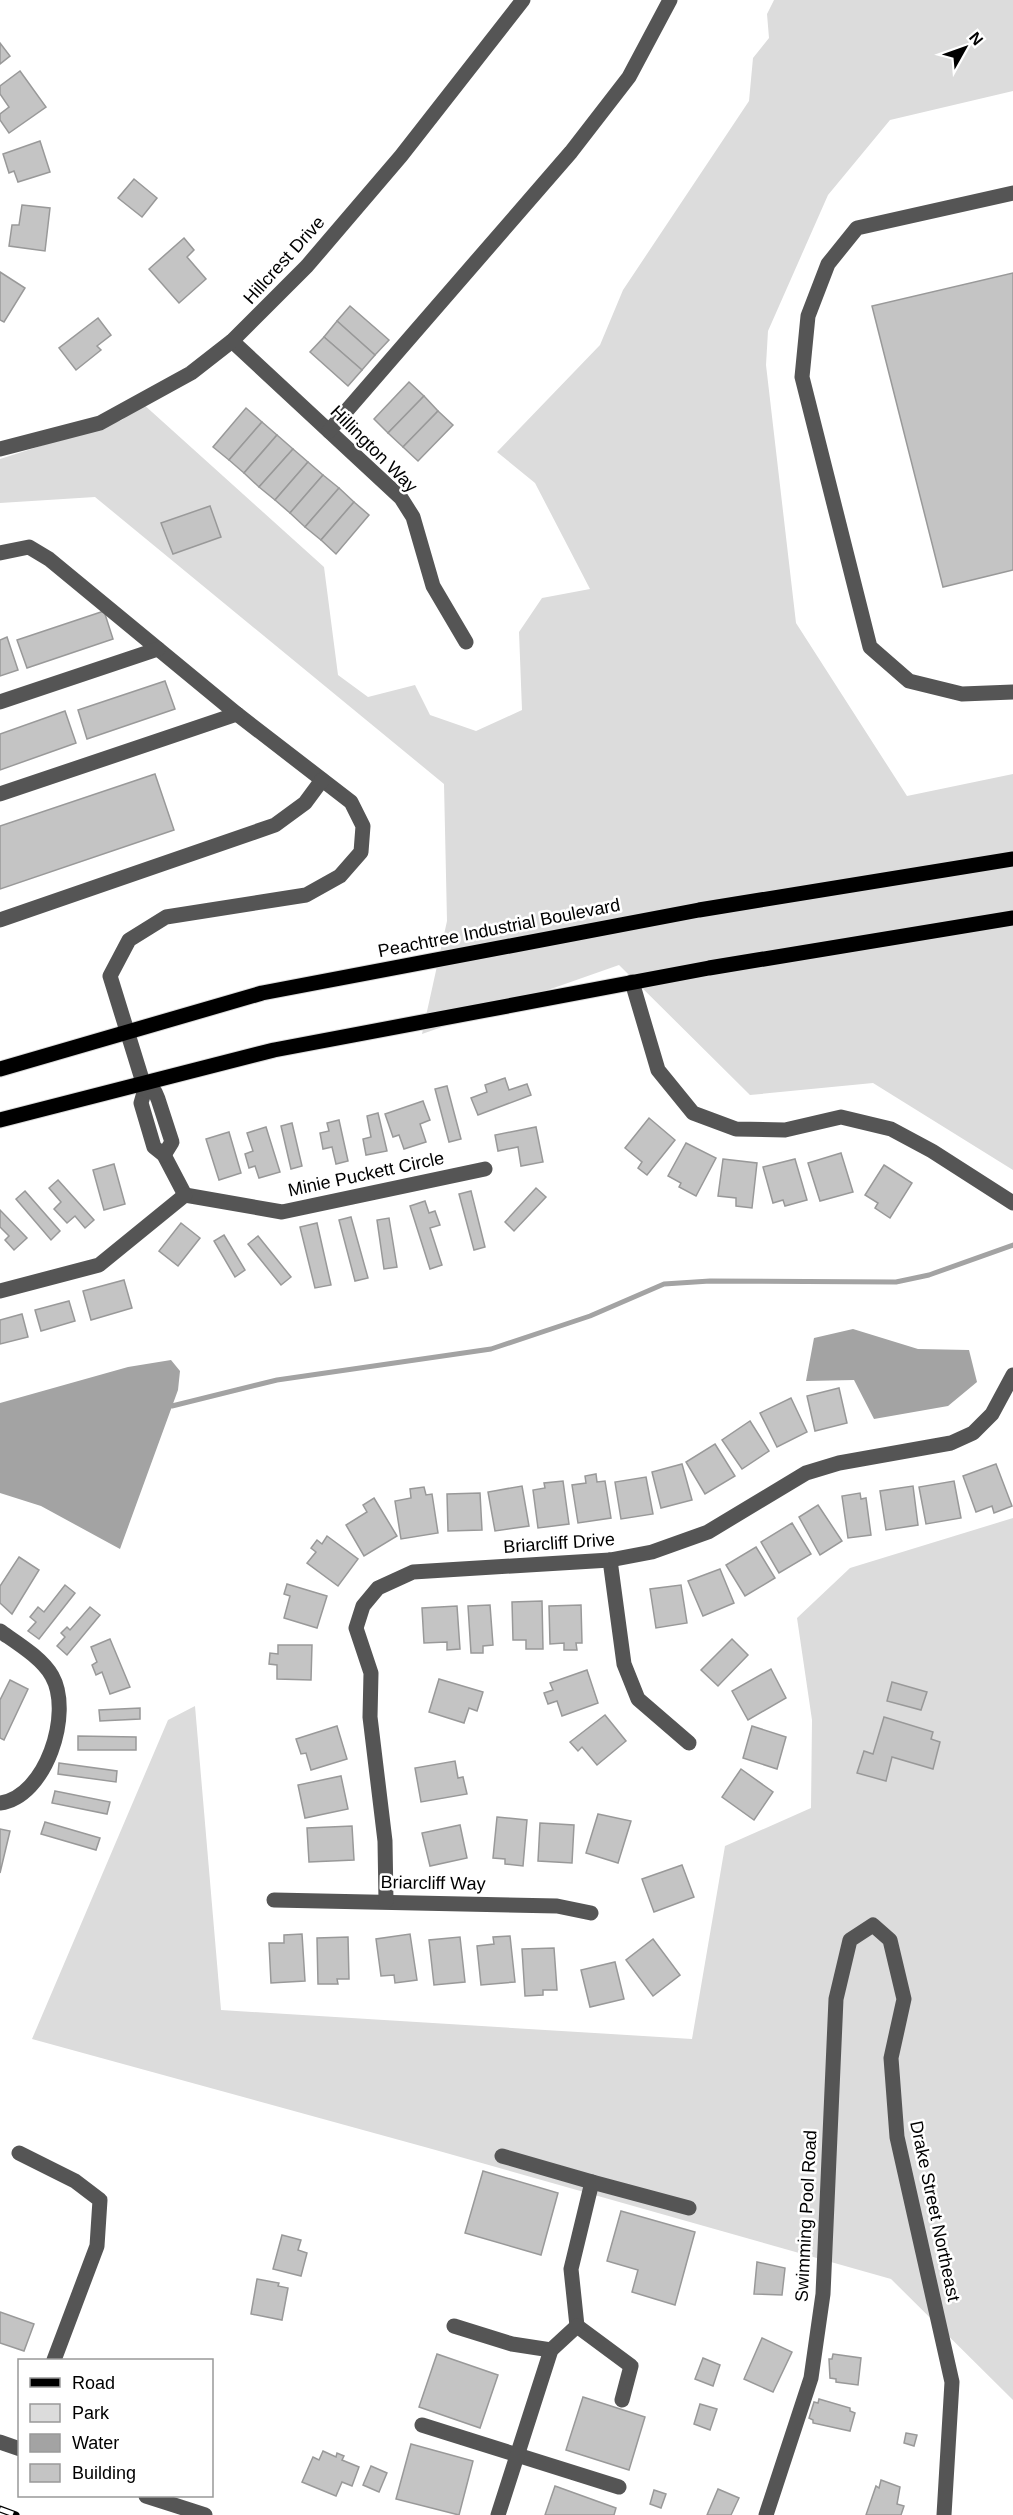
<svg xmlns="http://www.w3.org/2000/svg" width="1013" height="2515" font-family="Arial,sans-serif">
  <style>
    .green { fill: #dcdcdc }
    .water { fill: #a3a3a3 }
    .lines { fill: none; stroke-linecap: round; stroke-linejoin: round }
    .stream { stroke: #a3a3a3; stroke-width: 5 }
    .building { fill: #c4c4c4; stroke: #999; stroke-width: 1.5 }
    .major-casing { stroke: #dbdbdb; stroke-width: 17 }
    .minor { stroke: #555; stroke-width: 15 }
    .major { stroke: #000; stroke-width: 15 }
    .rail-casing { stroke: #000; stroke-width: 7 }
    .rail { stroke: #fff; stroke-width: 4.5; stroke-dasharray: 14; stroke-linecap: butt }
    .labels { text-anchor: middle; stroke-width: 5; stroke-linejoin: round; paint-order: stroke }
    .street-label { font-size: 18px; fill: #000; stroke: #fff }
  </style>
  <rect width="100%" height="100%" fill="#fff"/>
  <g class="green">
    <polygon points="774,0 1013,0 1013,91 890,120 828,195 768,331 766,365 796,623 907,796 1013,774 1013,1170 873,1083 750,1095 619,965 422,1034 447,921 444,784 95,497 0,503 0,459 122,420 142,403 324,567 338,675 368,697 415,685 430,715 476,731 522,710 519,632 542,598 590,589 535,483 497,452 600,345 623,290 749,101 753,58 769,38 767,14"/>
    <polygon points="1013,1518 1013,2400 891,2279 432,2149 32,2039 168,1720 195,1706 221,2010 692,2039 725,1846 811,1808 812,1720 797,1618 850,1568"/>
  </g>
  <g class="water">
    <polygon points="853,1329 918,1349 969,1350 977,1382 948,1406 874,1419 854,1380 806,1381 814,1338"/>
    <polygon points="171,1360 180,1371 178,1390 120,1549 41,1506 0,1493 0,1403 128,1367"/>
  </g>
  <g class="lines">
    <polyline class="stream" points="172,1406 277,1380 491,1349 590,1316 664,1284 710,1281 896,1282 929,1275 1013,1245"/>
  </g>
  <g class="building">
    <polygon points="0,43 10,56 0,64"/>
    <polygon points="20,71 46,107 9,133 0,120 0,114 9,107 0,94 0,86"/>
    <polygon points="40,141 50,172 18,182 14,171 9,173 3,154"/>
    <polygon points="134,179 157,198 142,217 118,198"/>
    <polygon points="22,205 50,208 45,251 9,246 12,225 19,225"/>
    <polygon points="184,238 194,250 187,257 206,279 179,303 149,269"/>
    <polygon points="0,272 25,288 4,322 0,320"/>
    <polygon points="1013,273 1013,570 943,587 872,306"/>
    <polygon points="350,306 389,340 375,355 337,321"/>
    <polygon points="98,318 111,335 97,346 101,350 76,370 59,348"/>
    <polygon points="337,321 375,355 362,370 324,337"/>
    <polygon points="324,337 362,370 348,386 310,352"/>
    <polygon points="409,382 424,396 388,433 374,419"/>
    <polygon points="424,396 438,411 403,447 388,433"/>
    <polygon points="246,408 262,422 229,460 213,447"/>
    <polygon points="438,411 453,425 418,461 403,447"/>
    <polygon points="262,422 277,435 244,473 229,460"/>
    <polygon points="277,435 293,449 259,487 244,473"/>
    <polygon points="293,449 308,462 275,500 259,487"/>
    <polygon points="308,462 323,475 290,513 275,500"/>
    <polygon points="323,475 339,488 305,527 290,513"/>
    <polygon points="339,488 354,502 321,540 305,527"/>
    <polygon points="354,502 369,515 336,554 321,540"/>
    <polygon points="210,506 221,537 173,554 161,523"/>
    <polygon points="104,611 113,639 27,668 17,640"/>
    <polygon points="7,637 18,670 0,676 0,640"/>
    <polygon points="165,681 175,709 87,739 78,710"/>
    <polygon points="65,711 76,743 0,770 0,734"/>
    <polygon points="155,774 174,830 0,889 0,826"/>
    <polygon points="505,1078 509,1090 527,1084 531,1095 478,1115 471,1098 487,1092 485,1085"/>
    <polygon points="447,1086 461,1139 449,1142 435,1089"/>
    <polygon points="423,1101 430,1120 420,1124 426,1142 404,1149 399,1135 393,1137 385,1114"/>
    <polygon points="378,1113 387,1151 366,1155 363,1139 371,1137 367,1116"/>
    <polygon points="649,1118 675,1140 647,1175 638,1168 642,1162 625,1148"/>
    <polygon points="339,1120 348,1161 336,1164 332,1147 323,1149 320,1133 329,1131 327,1123"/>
    <polygon points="292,1123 302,1166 291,1169 281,1126"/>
    <polygon points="266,1127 280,1172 259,1178 255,1166 249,1168 245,1154 253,1151 247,1133"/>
    <polygon points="536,1127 543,1162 521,1166 518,1147 498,1151 495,1135"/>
    <polygon points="229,1132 241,1173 219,1180 206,1139"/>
    <polygon points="686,1143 716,1158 696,1196 679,1187 681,1183 668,1176"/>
    <polygon points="841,1153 853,1192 820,1201 808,1163"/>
    <polygon points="723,1159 757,1163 752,1208 736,1206 736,1198 718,1196"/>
    <polygon points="795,1159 807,1200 785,1206 783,1200 773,1203 763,1167"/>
    <polygon points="114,1164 125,1204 104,1210 93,1170"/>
    <polygon points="884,1165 912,1183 890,1218 875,1208 878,1203 865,1195"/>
    <polygon points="58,1180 94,1220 85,1228 75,1216 67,1223 54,1209 61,1202 49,1188"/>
    <polygon points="536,1188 546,1197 514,1231 505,1222"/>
    <polygon points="25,1191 60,1231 51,1240 16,1199"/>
    <polygon points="471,1191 485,1247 474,1250 459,1194"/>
    <polygon points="425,1201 429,1213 435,1211 440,1225 430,1228 442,1265 430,1269 410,1206"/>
    <polygon points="0,1210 27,1238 14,1250 5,1240 9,1236 0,1227"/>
    <polygon points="351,1217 368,1278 355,1281 339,1220"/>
    <polygon points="389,1218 397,1267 384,1269 377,1220"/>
    <polygon points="181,1223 200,1238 178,1266 159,1251"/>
    <polygon points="317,1223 331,1285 315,1288 300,1227"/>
    <polygon points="224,1235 245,1270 235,1277 214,1241"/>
    <polygon points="258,1236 291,1277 281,1285 248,1244"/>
    <polygon points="124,1280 132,1308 91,1320 83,1291"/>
    <polygon points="69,1301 75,1321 41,1331 35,1310"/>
    <polygon points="22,1314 28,1337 0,1344 0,1320"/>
    <polygon points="839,1388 847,1423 815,1431 807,1396"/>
    <polygon points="791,1398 807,1432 777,1447 760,1413"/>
    <polygon points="750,1421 769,1451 742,1469 722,1440"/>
    <polygon points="715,1444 735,1476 705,1494 686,1462"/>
    <polygon points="682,1464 692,1500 661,1508 652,1472"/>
    <polygon points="996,1464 1012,1506 994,1513 992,1506 976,1512 963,1476"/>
    <polygon points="596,1474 597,1482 605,1481 611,1518 578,1523 572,1485 586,1483 585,1476"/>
    <polygon points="646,1477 653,1514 621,1519 615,1482"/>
    <polygon points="563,1481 569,1524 538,1528 533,1490 545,1488 544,1483"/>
    <polygon points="954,1481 961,1518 926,1524 919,1487"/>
    <polygon points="522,1486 529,1526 495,1531 488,1492"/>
    <polygon points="913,1486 918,1525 886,1530 880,1491"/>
    <polygon points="424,1487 426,1495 432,1494 438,1533 401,1539 395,1501 411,1498 410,1489"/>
    <polygon points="480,1493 482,1530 448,1531 447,1494"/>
    <polygon points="860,1493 861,1499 866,1498 871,1535 848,1538 842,1496"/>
    <polygon points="374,1498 397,1536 364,1556 346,1525 367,1512 363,1505"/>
    <polygon points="818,1505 842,1541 820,1555 799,1517"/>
    <polygon points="792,1523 811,1554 779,1573 761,1542"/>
    <polygon points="327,1536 358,1559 338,1586 307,1563 316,1552 311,1548 317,1540 322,1544"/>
    <polygon points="756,1547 775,1578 745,1596 726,1565"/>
    <polygon points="19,1557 39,1570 12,1614 0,1603 0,1586"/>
    <polygon points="720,1569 734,1603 703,1616 688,1581"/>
    <polygon points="287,1584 327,1596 317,1628 284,1618 290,1596 284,1594"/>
    <polygon points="65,1585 75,1593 39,1639 28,1631 36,1622 30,1617 38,1607 44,1612"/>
    <polygon points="681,1585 687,1623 656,1628 650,1589"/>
    <polygon points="542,1601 543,1649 526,1649 526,1640 513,1640 512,1602"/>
    <polygon points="490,1605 493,1645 483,1646 483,1653 471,1653 468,1606"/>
    <polygon points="581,1605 582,1643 576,1643 577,1650 564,1650 564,1643 550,1644 549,1606"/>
    <polygon points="457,1606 460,1649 447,1650 447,1642 424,1643 422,1608"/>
    <polygon points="90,1607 100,1615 67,1655 57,1646 65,1637 61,1633 67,1627 70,1630"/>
    <polygon points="110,1639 130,1687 110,1694 102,1672 96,1675 92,1665 97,1662 91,1647"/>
    <polygon points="732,1639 748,1655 718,1686 701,1670"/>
    <polygon points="278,1645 312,1645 311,1680 277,1679 277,1665 269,1664 270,1653 278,1654"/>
    <polygon points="771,1669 786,1698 748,1720 732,1691"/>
    <polygon points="587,1670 598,1703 562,1716 557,1701 548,1704 544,1693 553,1690 550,1683"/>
    <polygon points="439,1679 483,1692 477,1711 469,1708 464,1723 429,1712"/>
    <polygon points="10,1680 28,1689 4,1740 0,1738 0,1700"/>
    <polygon points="892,1682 927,1692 921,1710 887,1701"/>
    <polygon points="140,1708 140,1719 100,1721 99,1710"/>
    <polygon points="605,1715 626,1741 597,1765 582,1747 578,1751 570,1742"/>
    <polygon points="884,1717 933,1732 931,1739 940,1742 933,1769 892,1757 886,1781 857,1773 864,1751 873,1754"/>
    <polygon points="337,1726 347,1759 311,1770 306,1753 301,1754 296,1739"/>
    <polygon points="752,1726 786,1737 777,1769 743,1758"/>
    <polygon points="78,1736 136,1737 136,1750 78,1750"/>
    <polygon points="455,1761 458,1778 463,1777 467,1794 421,1802 415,1768"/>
    <polygon points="59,1763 117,1771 116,1782 58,1774"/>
    <polygon points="741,1769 773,1792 754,1820 722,1797"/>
    <polygon points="341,1776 348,1809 305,1818 298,1785"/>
    <polygon points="55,1791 110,1802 107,1814 52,1803"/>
    <polygon points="598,1814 631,1821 618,1863 586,1853"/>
    <polygon points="497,1817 527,1820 523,1866 505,1864 505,1859 493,1858"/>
    <polygon points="45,1822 100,1838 96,1850 41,1834"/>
    <polygon points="540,1823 574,1825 572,1863 538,1861"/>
    <polygon points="460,1825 467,1858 430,1866 422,1833"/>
    <polygon points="352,1826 354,1860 309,1862 307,1828"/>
    <polygon points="0,1829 10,1831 0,1873"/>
    <polygon points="682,1865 694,1897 654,1912 642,1879"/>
    <polygon points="302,1934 305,1981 271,1983 269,1943 284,1943 284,1935"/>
    <polygon points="410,1934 417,1980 395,1983 394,1975 381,1976 376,1939"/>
    <polygon points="510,1936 515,1982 481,1985 477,1946 494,1944 493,1937"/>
    <polygon points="348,1937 349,1979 337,1979 338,1984 318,1984 317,1938"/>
    <polygon points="460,1937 465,1982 434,1985 429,1940"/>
    <polygon points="653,1939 680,1975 653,1996 626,1960"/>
    <polygon points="554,1948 557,1990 543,1990 543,1995 525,1996 522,1949"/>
    <polygon points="615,1962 624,1999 590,2007 581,1970"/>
    <polygon points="483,2171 558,2193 541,2255 465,2233"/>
    <polygon points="621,2211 695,2232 675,2305 632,2292 638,2270 607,2261"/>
    <polygon points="282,2235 301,2240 298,2250 307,2253 301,2276 273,2269"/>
    <polygon points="757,2262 785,2268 782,2295 754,2294"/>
    <polygon points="257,2279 279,2283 278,2286 288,2288 282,2320 251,2314"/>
    <polygon points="0,2312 34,2324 24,2351 0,2343"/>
    <polygon points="762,2338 792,2352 773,2392 744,2379"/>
    <polygon points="437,2354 498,2375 480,2428 419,2407"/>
    <polygon points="833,2354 861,2358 858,2385 836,2382 836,2379 830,2378 829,2359 832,2359"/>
    <polygon points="703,2358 720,2365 713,2386 695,2379"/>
    <polygon points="583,2397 645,2417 629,2470 566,2450"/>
    <polygon points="819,2399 850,2408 850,2411 855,2413 850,2431 813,2423 813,2420 809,2418 814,2402 818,2403"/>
    <polygon points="700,2404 717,2409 710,2430 694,2424"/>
    <polygon points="906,2433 917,2435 914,2446 904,2443"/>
    <polygon points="411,2444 473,2461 459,2515 396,2499"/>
    <polygon points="323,2451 336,2457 337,2453 344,2456 342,2460 359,2467 352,2486 342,2482 336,2496 302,2482 313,2457 319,2460"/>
    <polygon points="371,2466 387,2473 379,2492 363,2485"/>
    <polygon points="881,2480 900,2487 897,2504 904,2506 901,2515 866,2515 876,2486 879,2488"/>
    <polygon points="555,2486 616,2508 614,2515 545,2515"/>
    <polygon points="718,2489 739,2498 731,2515 707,2515"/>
    <polygon points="654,2490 666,2494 661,2508 650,2504"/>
  </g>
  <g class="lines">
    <g class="major-casing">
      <g id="major">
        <polyline points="0,1069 262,993 699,910 1013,859"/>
        <polyline points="0,1120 274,1050 709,968 1013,918"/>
      </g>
    </g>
    <g class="minor">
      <polyline points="1013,193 857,228 828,264 808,316 802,377 870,647 909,681 962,694 1013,692"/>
      <polyline points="232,341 401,498 413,517 433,586 466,642"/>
      <polyline points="329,431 571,152 629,77 670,0"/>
      <polyline points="0,449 100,423 191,373 232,341 307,266 401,156 523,0"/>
      <polyline points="0,553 29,547 49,559 237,714 351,802 363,826 361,852 340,876 306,895 166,917 129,940 110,976 145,1089 141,1103 154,1147 164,1155 185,1195"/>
      <polyline points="0,702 158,649"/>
      <polyline points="0,794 237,714"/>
      <polyline points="0,920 275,825 305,803 322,780"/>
      <polyline points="632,982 658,1070 693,1113 736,1129 785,1130 841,1117 891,1129 932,1151 1013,1203"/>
      <polyline points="145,1089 155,1092 158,1099 172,1142 164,1155"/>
      <polyline points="185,1195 282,1212 485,1169"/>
      <polyline points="0,1291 99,1265 185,1195"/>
      <polyline points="610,1560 624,1664 638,1699 689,1743"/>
      <path d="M0,1631C17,1643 42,1658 52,1676C73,1713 46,1797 0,1803"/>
      <polyline points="274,1900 557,1906 591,1913"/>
      <polyline points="386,1901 385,1841 370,1717 371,1673 356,1628 363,1606 378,1588 413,1572 610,1560 652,1552 708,1532 806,1473 839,1463 951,1443 973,1433 992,1414 1013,1375"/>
      <polyline points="19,2153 75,2181 100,2200 97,2246 54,2360"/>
      <polyline points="502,2156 592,2182"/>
      <polyline points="454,2326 512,2344 551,2350"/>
      <polyline points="622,2400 631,2366 577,2326 571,2269 592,2182 689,2208"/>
      <polyline points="422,2425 619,2487"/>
      <polyline points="0,2442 20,2449"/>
      <polyline points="146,2496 205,2515"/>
      <polyline points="498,2515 551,2350 577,2326"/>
      <polyline points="766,2515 811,2378 823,2294 836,1999 850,1940 873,1925 890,1940 904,1999 891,2058 897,2137 952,2382 944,2515"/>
    </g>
    <use href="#major" class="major"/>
    <g class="rail-casing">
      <polyline id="rail" points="0,2509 16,2515"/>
    </g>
    <use href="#rail" class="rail"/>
  </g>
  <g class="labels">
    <g class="street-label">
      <text transform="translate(284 260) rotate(-48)" y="6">Hillcrest Drive</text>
      <text transform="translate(374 449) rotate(45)" y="6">Hillington Way</text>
      <text transform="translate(499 928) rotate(-11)" y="6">Peachtree Industrial Boulevard</text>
      <text transform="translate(366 1174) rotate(-12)" y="6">Minie Puckett Circle</text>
      <text transform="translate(559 1543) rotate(-4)" y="6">Briarcliff Drive</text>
      <text transform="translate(433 1883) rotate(1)" y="6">Briarcliff Way</text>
      <text transform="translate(935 2211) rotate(78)" y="6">Drake Street Northeast</text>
      <text transform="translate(806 2216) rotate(-87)" y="6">Swimming Pool Road</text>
    </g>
  </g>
  <rect x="18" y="2359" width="195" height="138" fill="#ffffff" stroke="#999999" stroke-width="1.5"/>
  <rect x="30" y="2378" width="30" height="9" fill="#000000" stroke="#999999" stroke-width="1.5"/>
  <text x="72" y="2389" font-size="18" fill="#000000">Road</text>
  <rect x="30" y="2404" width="30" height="18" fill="#dcdcdc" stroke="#999999" stroke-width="1.5"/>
  <text x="72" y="2419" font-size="18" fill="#000000">Park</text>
  <rect x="30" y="2434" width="30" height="18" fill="#a3a3a3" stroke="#999999" stroke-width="1.5"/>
  <text x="72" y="2449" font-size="18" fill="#000000">Water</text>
  <rect x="30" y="2464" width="30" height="18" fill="#c4c4c4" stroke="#999999" stroke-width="1.5"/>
  <text x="72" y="2479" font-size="18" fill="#000000">Building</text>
  <g transform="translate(965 48) rotate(50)" stroke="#ffffff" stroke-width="4.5" paint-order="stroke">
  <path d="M0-4.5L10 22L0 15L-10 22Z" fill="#000000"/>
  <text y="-9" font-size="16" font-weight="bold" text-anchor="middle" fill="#000000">N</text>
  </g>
</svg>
